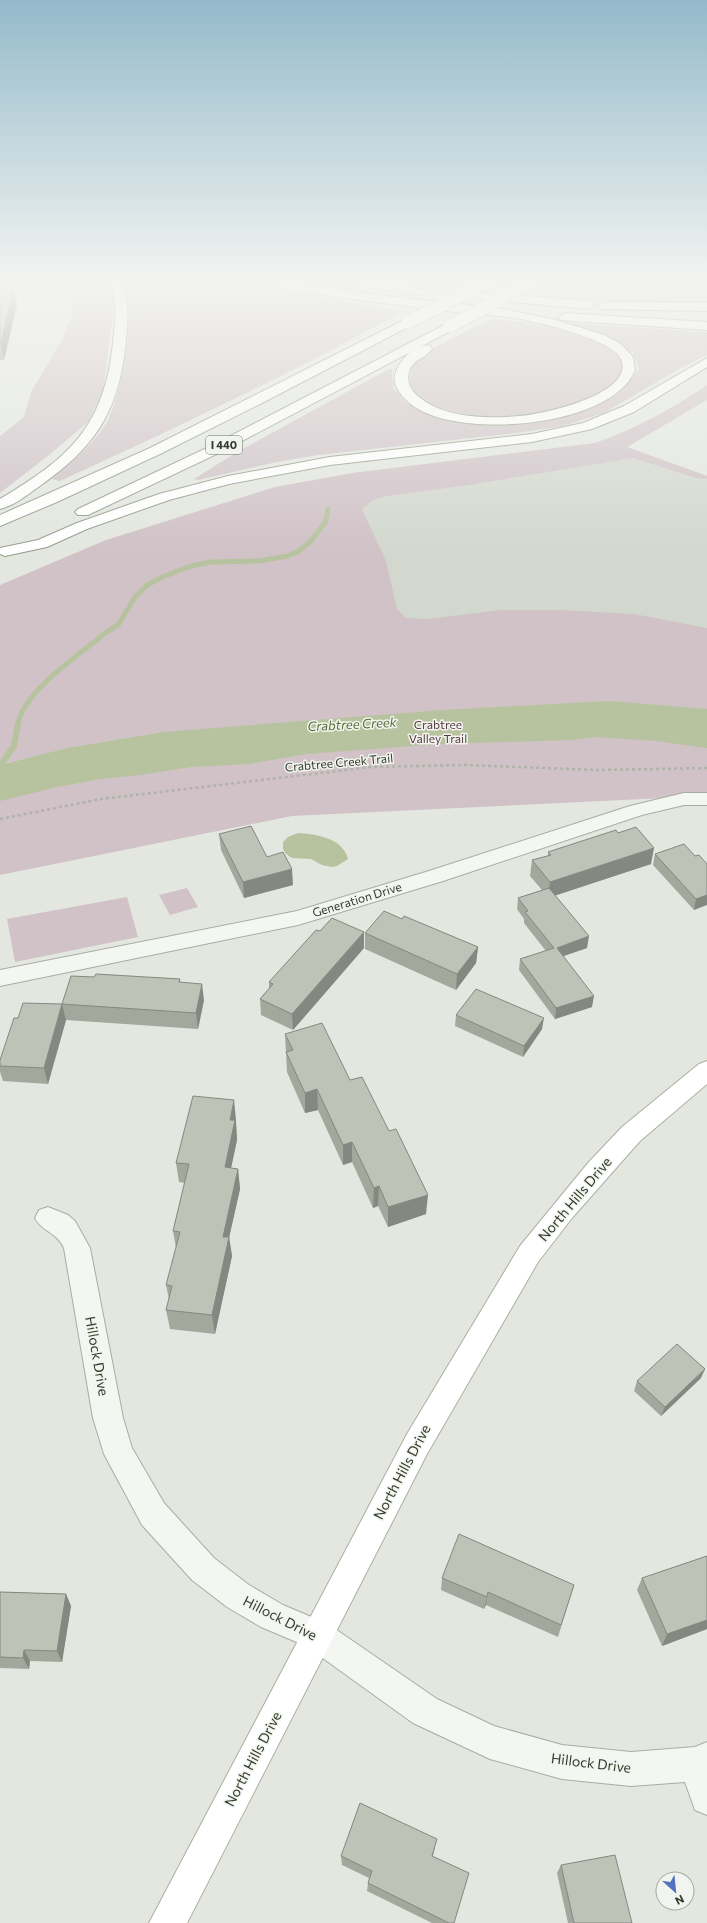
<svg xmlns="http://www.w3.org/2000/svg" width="707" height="1923" font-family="Commissioner,sans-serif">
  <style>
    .built { fill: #d3d8ce }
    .green { fill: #d0c2c7 }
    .water { fill: #b6c39e }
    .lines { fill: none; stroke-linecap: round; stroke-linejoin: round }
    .stream-far1 { stroke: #b6c39e; stroke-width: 5 }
    .stream { stroke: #b6c39e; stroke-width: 6 }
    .minor-casing { stroke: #a8ada2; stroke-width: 2 }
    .major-casing { stroke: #aab1a0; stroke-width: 2 }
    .highway-casing { stroke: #939c89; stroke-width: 2 }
    .path { stroke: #afb3aa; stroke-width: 2.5; stroke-dasharray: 3 3; stroke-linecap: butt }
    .minor { fill: #f4f6f2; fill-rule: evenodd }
    .major { fill: #fff; fill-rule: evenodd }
    .highway { fill: #fff; fill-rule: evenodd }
    .highway-bridge-casing { stroke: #939c89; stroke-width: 14; stroke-linecap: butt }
    .highway-bridge { stroke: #fff; stroke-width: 13 }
    .wall { fill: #a3a89d }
    .shaded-wall { fill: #848880 }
    .building { fill: #bdc3b7; stroke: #848880 }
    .labels { text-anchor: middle; stroke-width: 3; stroke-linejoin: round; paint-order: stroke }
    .shield { fill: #f2f5ef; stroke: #6c7465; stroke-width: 1 }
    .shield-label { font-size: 11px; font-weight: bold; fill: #333c2a }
    .park-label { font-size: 12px; fill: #573943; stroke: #f2f5ef }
    .street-label { font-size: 12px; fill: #333c2a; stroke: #f2f5ef }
    .water-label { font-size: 13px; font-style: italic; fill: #576c39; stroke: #f2f5ef }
    .near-street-label { font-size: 14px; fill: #333c2a; stroke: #f2f5ef }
  </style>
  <rect width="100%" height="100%" fill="#e4e7e0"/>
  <polygon class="built" points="627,447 707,476 707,663 257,667 226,745 0,782 150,534"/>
  <g class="green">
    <polygon points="67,283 108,283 114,305 103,390 88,422 49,455 0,493 0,436 24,417 31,392 62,340 73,312 71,287"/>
    <path d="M124,283H240L333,300L404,311C292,373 176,428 60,481L52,479C71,462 96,443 108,420C121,394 137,308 124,283Z"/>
    <polygon points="401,283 460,283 446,289"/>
    <polygon points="559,283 707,283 707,305 624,303 535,296"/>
    <path d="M492,319C529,323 592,326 618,355C621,357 622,362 623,366C622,370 620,376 617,379C593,405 541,416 507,418C485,419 404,409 410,376C411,372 411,367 413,364C425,350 474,328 492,319Z"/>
    <polygon points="573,323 707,332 707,355 684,366 604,413 563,426 517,433 318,455 277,462 198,480 194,479 237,452 389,369 392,369 393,387 405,402 442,418 486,425 527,423 563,417 589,408 622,390 639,369 633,353 604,335 575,326"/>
    <path d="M707,385V400L627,447L707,476V479L696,478L633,458L469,485L387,496L373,500L362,509L386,561L397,609L406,618L428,619L501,610H562L634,614L707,628V796L292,816L0,875V783L227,745L234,727L163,732L67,748L0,765V585L106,540L275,487L352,473L595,443C635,429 672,409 707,385Z"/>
    <polygon points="187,888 198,907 170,915 159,895"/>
    <polygon points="127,897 138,937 15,962 7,919"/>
  </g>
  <g class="water">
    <polygon points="609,701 707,709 707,748 656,741 595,737 572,740 439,744 306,754 249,764 191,767 140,775 100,779 57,787 0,801 0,765 67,748 163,732 443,710"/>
    <path d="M298,833C316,834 343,838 348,859L337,866L332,867L322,865L311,859L292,858L286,854L283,849V842L288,837Z"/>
  </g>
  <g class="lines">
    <path class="stream-far1" d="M18,724C24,691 79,655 105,633L118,625L135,597L147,585L165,576L191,566L211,562L259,561L288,556L297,552L311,541L326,521L328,509"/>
    <polyline class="stream" points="0,766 14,746 18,723"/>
    <g class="minor-casing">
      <g id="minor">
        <polygon points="684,793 707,793 707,805 684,805 642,815 443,881 298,925 0,986 0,970 297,911 429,871 630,806"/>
        <path d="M48,1207L68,1215L75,1221L90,1248L123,1418L132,1448L164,1503L214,1558L249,1585L283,1605L328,1624L437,1699L494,1726L562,1745L631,1752L695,1747L707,1742V1815L695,1810L685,1782L631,1786L562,1779L490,1759L413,1723L306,1646L261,1627L227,1607L192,1580L142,1525L104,1454L93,1418L64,1248C57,1232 42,1232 35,1218L39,1210Z"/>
      </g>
    </g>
    <g class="major-casing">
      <g id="major">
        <path d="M348,283C360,282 410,282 417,290L411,293L354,286Z"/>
        <polygon points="707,1061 707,1084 640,1141 572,1218 538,1262 427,1454 187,1923 149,1923 407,1434 520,1246 588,1163 622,1127 699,1064"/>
      </g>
    </g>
    <g class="highway-casing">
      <g id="highway">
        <path d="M110,283H122C129,301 128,321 126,340C119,412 96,447 37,488C26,496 13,506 0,509V499C69,458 104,427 113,343C115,323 118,302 110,283Z"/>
        <path d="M262,283H289L377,295L504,309L556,320L604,335L621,344L633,357L635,370C612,428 457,440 412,405C405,400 398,392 395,384C391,367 414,342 430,346L432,349C426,358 412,360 409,372C406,382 411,391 419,397C444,418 488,419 518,416C541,415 636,394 621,359C612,338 524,318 502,316C460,313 418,308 376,302C340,298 304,292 268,286Z"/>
        <path d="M376,283H395L428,290L430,292C424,300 388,288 378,285Z"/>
        <polygon points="484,293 589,301 595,305 589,309 480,299 478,297 480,295"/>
        <polygon points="604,302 707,303 707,311 600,309 598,306"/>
        <polygon points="565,313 707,322 707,330 561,320 559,317"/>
        <polygon points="408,318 414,322 412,325 262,403 160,454 57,502 0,526 0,515 150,448"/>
        <polygon points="450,322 456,326 454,329 223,451 88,515 78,515 75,512 78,509 213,445"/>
        <polygon points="707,358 707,367 634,412 592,429 532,442 330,465 229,484 169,500 87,529 47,547 5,556 0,554 0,548 38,540 77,523 159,494 228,476 330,457 532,434 583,423 624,406"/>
      </g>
    </g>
    <polyline class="path" points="0,819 101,799 371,767 464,765 597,770 707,768"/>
    <use href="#minor" class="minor"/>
    <use href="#major" class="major"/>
    <use href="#highway" class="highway"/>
    <g class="highway-bridge-casing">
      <g id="highway-bridge">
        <polyline points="408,322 486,283"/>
        <polyline points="450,326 530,283"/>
      </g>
    </g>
    <use href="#highway-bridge" class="highway-bridge"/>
  </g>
  <g class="wall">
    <polygon points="0,288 17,304 4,360 0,360"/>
    <polygon points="618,833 651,864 555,895 587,948 563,956 592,1007 555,1019 519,970 520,959 546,951 524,923 524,919 517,909 518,898 542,890 530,876 532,860 548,856 548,852"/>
    <polygon points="219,834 293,885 244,898 221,850"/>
    <polygon points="655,854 695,856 707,864 694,910 653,865"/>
    <polygon points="402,919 478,947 476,963 456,990 365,949 365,933"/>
    <polygon points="320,931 364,932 364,948 293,1030 261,1015 260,999 269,989 269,982"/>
    <polygon points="94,977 180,979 180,982 204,1000 198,1029 66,1020 48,1084 3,1081 0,1072 0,1060 18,1018 62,1004"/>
    <polygon points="456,1015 542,1029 523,1057 455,1026"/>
    <polygon points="285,1034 350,1080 426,1214 388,1227 378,1206 373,1208 352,1162 343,1165 318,1110 305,1113 287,1072"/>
    <polygon points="236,1120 236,1123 237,1140 231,1168 238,1169 240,1189 229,1237 232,1256 215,1334 170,1329 166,1310 169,1299 166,1285 176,1248 173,1231 185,1183 179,1182 176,1163"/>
    <polygon points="701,1378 661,1416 634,1391 637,1381"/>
    <polygon points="707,1556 707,1629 662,1646 637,1590 642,1578"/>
    <polygon points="442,1578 574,1585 558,1637 486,1605 484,1609 441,1590"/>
    <polygon points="0,1592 66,1594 71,1606 62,1662 30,1661 29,1669 0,1668"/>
    <polygon points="435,1847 433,1856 454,1923 432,1923 367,1891 368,1883 369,1878 342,1865 341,1856"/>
    <polygon points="561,1865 632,1923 568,1923 557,1873"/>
  </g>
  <g class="shaded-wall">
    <polygon points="14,287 17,304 4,360 1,343"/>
    <polygon points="654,848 651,864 548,898 550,882"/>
    <polygon points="292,869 293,885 244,898 243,882"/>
    <polygon points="707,895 707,905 694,910 696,899"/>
    <polygon points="364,932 364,948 293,1030 292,1014"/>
    <polygon points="589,936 587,948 555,959 557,948"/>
    <polygon points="478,947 476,963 456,990 457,974"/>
    <polygon points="202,984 204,1000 198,1029 196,1013"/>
    <polygon points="594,996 592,1007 555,1019 556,1008"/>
    <polygon points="62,1004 66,1020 48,1084 44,1068"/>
    <polygon points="544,1018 542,1029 523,1057 524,1046"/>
    <polygon points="317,1089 318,1110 305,1113 305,1093"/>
    <polygon points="234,1100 236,1120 236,1123 237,1140 227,1187 225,1167 230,1120"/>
    <polygon points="352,1142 352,1162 343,1165 343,1145"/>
    <polygon points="238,1169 240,1189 225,1256 223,1237"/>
    <polygon points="379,1186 378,1206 373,1208 374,1188"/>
    <polygon points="428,1195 426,1214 388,1227 388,1207"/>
    <polygon points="229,1237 232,1256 215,1334 212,1315"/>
    <polygon points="705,1369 701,1378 661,1416 665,1407"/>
    <polygon points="488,1592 486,1605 484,1609 487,1597"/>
    <polygon points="66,1594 71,1606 62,1662 57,1651"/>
    <polygon points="707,1620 707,1629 662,1646 667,1634"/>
    <polygon points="24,1650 30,1661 29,1669 23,1658"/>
  </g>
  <g class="building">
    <polygon points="14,287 1,343 0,343 0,288"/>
    <polygon points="251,826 267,857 283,852 292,869 243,882 219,834"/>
    <polygon points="636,827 654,848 550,882 532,860 551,855 548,852 616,830 618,833"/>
    <polygon points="684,844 695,856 699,855 707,864 707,895 696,899 655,854"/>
    <polygon points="549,888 589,936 557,948 594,996 556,1008 520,959 554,948 525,912 528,911 518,898"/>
    <polygon points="384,911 402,919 404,916 478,947 457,974 365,933"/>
    <polygon points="332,918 364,932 292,1014 260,999 273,984 269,982 316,930 320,931"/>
    <polygon points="96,974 180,979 179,982 202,984 196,1013 62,1004 71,976 94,977"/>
    <polygon points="476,989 544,1018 524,1046 456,1015"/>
    <polygon points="23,1003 62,1004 44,1068 0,1066 0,1060 14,1018 18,1018"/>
    <polygon points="322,1023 350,1080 362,1077 389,1131 396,1129 428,1195 388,1207 379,1186 374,1188 352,1142 343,1145 317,1089 305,1093 286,1052 293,1050 285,1034"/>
    <polygon points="193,1096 234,1100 230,1120 235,1120 225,1167 238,1169 223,1237 229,1237 212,1315 166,1310 172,1286 166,1285 180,1232 173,1231 189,1164 176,1163"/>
    <polygon points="677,1344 705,1369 665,1407 637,1381"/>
    <polygon points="459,1534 574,1585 561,1625 488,1592 487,1597 442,1578"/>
    <polygon points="707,1556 707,1620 667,1634 642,1578"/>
    <polygon points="0,1592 66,1594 57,1651 24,1650 23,1658 0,1657"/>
    <polygon points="360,1803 437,1839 432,1856 469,1873 454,1923 449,1923 368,1883 372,1871 341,1856"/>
    <polygon points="615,1855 632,1923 574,1923 561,1865"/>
  </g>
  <linearGradient id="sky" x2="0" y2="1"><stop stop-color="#94baca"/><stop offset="0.51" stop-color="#f3f4f1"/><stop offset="1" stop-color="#f3f4f1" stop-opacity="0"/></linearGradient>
  <rect width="707" height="552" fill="url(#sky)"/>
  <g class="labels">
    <rect class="shield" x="206" y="436" width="36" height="18" rx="3"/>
    <g class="shield-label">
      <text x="224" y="449">I 440</text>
    </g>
    <g class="park-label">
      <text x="438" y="729">Crabtree<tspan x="438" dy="14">Valley Trail</tspan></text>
    </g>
    <g class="street-label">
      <text transform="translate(339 763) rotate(-5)" y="4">Crabtree Creek Trail</text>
      <text transform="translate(357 900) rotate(-17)" y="4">Generation Drive</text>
    </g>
    <g class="water-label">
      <text transform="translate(352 724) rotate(-3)" y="5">Crabtree Creek</text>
    </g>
    <g class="near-street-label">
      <text transform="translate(575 1199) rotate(-50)" y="5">North Hills Drive</text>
      <text transform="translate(97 1356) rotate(80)" y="5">Hillock Drive</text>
      <text transform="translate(402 1472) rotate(-62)" y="5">North Hills Drive</text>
      <text transform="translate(280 1618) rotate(27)" y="5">Hillock Drive</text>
      <text transform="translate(253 1759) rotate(-62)" y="5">North Hills Drive</text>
      <text transform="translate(591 1763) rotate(7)" y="5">Hillock Drive</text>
    </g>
  </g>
  <g transform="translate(675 1891) rotate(153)"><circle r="19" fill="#f2f5ef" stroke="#a6aba0"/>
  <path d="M0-3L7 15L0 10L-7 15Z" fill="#5172bf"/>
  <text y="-6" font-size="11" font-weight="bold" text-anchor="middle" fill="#333c2a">N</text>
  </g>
</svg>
